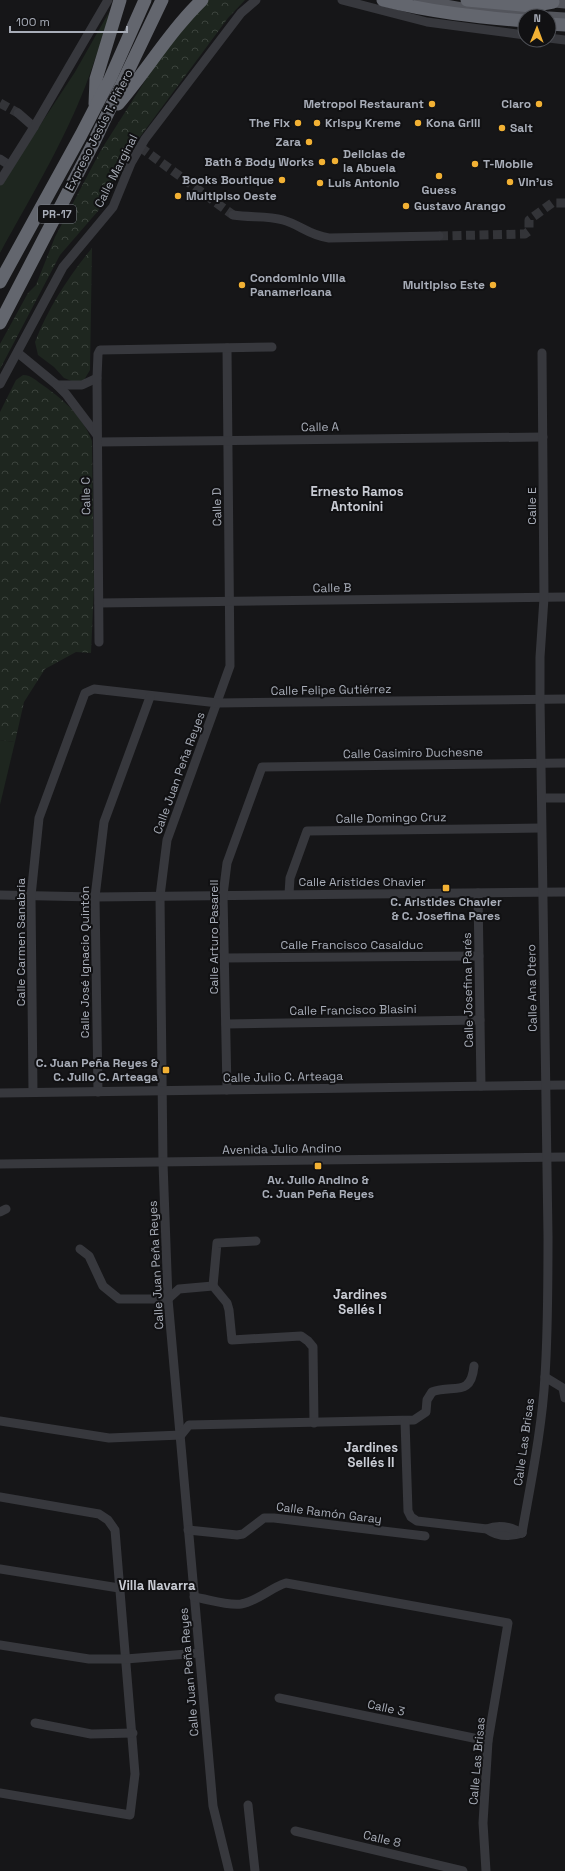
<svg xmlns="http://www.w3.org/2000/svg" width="565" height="1871" font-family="'Space Grotesk',sans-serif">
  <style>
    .grass { fill: #1e261f }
    .forest { fill: url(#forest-crowns) }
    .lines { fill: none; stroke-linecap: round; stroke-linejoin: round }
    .minor-tunnel { stroke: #333438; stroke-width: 9; stroke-dasharray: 9 4.5; stroke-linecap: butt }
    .minor { stroke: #37383d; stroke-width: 9 }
    .major { stroke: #53555c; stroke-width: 11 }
    .highway { stroke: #63666e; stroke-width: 13 }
    .poi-dot { fill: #f2b134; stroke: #111113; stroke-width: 1.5 }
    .labels { text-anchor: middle; stroke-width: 4; stroke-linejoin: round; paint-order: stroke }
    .shield { fill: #111113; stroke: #7b7e86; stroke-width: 1 }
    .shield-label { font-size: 11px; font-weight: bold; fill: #a8adb8 }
    .poi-label { font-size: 12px; font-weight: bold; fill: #a8adb8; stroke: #111113; text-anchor: start }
    .street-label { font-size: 12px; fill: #a8adb8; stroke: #111113 }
    .neighbourhood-label { font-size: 13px; font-weight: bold; fill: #c9ccd4; stroke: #111113 }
  </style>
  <defs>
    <pattern id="forest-crowns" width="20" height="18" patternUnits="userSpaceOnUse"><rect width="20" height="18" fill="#1e261f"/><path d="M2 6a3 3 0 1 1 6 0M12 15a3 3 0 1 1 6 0" fill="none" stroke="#3c433d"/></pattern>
  </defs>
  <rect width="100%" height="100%" fill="#161618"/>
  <g class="grass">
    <path d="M109,12C106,29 100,45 94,62C72,129 34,191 0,253V186L75,72Z"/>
    <polygon points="0,740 15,742 0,805"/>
  </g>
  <g class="forest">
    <polygon points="207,0 245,0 228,18 131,149 98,211 60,255 0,369 0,344 28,293 36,285 55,237 101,150 157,62"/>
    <path d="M92,248L90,370L84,380L77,383L64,378L54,367L38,355L35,342C48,308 69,276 92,248Z"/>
    <path d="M23,375C32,375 36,381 44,386C65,401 83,417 92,441L94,587L91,653L76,652L45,669L24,702L15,742L0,740V412L16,380Z"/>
  </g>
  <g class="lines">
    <g class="minor-tunnel">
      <polyline points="0,103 18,113"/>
      <polyline points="140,147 233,215"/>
      <polyline points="439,236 525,234 529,231 529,220 552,203 565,203"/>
    </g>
    <g class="minor">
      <polyline points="342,0 427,22 525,35"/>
      <polyline points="549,38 565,40"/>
      <polyline points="18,113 34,127"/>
      <polyline points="0,159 9,165"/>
      <polyline points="0,181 34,127 108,0"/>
      <path d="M233,215C250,218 267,215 283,220C301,225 308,235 329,238L439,236"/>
      <polyline points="227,348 230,666 167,840 160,896 163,1163 168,1299 213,1806 229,1871"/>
      <polyline points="18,353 57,385 82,385 97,378"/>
      <polyline points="0,384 63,267 113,207 131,163 145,139 241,13 256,0"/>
      <polyline points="57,385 66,394 97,435"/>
      <polyline points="98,442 543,437"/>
      <polyline points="99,603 565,597"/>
      <polyline points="99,642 97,378 98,354 100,350 272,347"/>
      <polyline points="542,798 565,798"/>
      <polyline points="478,893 481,1086"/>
      <polyline points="289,894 290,878 307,831 541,828"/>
      <polyline points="0,895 95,897 565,892"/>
      <polyline points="225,958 479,956"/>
      <polyline points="226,1024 480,1020"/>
      <polyline points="227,1090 223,895 227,863 262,767 565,763"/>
      <polyline points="33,1092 31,896 39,818 85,693 94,689 218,703 565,699"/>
      <polyline points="98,1092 95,897 104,822 150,697"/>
      <polyline points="0,1093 565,1085"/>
      <polyline points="0,1164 565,1157"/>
      <polyline points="0,1212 6,1209"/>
      <polyline points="80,1249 89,1256 103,1286 119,1299 168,1299 179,1289 213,1286 227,1303 229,1310 232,1340 301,1336 308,1341 313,1347 314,1423"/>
      <polyline points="213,1286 217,1243 256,1241"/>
      <polyline points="545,1377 563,1388 565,1398"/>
      <path d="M0,1421L109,1438L181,1435L189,1425L414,1420L426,1412L427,1400L432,1392C453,1384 471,1398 474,1366"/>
      <path d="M405,1421L408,1511L411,1517L417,1521L487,1529C498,1537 510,1537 522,1533"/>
      <polyline points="0,1497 99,1514 108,1520 115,1530 135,1774 130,1815 0,1793"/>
      <path d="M487,1529C499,1524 511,1527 522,1533"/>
      <polyline points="188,1530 237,1535 243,1534 264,1518 274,1518 425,1536"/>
      <path d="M522,1533C531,1481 542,1429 545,1376C548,1330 548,1283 548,1236L540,699V657L544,598L542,353"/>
      <polyline points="0,1569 119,1588"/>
      <path d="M194,1597C208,1599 227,1606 241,1604C258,1601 270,1588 286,1583L508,1623L488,1741L483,1823L486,1871"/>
      <polyline points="0,1645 89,1659 126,1659 199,1653"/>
      <polyline points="279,1698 488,1741"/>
      <polyline points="35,1723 91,1734 133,1733"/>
      <polyline points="248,1805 255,1871"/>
      <polyline points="295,1831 463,1871"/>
    </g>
    <g class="major">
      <polyline points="419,0 462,8 542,16"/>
      <polyline points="544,1 565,3"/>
      <polyline points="549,17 565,18"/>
    </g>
    <g class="highway">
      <path d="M383,0C430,12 477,17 525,21"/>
      <polyline points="467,0 531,6 553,2"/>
      <polyline points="549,24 565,25"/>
      <polyline points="95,104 96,79 120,0"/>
      <path d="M118,104C147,70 170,31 202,0"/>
      <polyline points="0,282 81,135 110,79 145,0"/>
      <polyline points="0,323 94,142 162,0"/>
    </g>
  </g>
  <g class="poi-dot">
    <circle cx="432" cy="104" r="4"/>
    <circle cx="539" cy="104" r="4"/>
    <circle cx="298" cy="123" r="4"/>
    <circle cx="317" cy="123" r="4"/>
    <circle cx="418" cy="123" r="4"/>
    <circle cx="502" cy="128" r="4"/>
    <circle cx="309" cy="142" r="4"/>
    <circle cx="335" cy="161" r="4"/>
    <circle cx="322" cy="162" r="4"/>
    <circle cx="475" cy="164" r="4"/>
    <circle cx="439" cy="176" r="4"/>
    <circle cx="282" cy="180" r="4"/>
    <circle cx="510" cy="182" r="4"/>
    <circle cx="320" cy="183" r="4"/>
    <circle cx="178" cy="196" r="4"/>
    <circle cx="406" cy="206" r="4"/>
    <circle cx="242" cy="285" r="4"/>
    <circle cx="493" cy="285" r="4"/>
    <rect x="442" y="884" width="8" height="8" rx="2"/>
    <rect x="162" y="1066" width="8" height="8" rx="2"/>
    <rect x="314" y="1162" width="8" height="8" rx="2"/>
  </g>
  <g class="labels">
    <rect class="shield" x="38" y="205" width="38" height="18" rx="3"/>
    <g class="shield-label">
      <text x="57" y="218">PR-17</text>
    </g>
    <g class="poi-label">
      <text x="424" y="108" text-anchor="end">Metropol Restaurant</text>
      <text x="531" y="108" text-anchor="end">Claro</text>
      <text x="290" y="127" text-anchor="end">The Fix</text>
      <text x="325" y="127">Krispy Kreme</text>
      <text x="426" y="127">Kona Grill</text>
      <text x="510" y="132">Salt</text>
      <text x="301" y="146" text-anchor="end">Zara</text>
      <text x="343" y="158">Delicias de<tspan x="343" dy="14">la Abuela</tspan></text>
      <text x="314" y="166" text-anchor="end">Bath &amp; Body Works</text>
      <text x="483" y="168">T-Mobile</text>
      <text x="274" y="184" text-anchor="end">Books Boutique</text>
      <text x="518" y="186">Vin'us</text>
      <text x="328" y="187">Luis Antonio</text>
      <text x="439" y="194" text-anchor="middle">Guess</text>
      <text x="186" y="200">Multipiso Oeste</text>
      <text x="414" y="210">Gustavo Arango</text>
      <text x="250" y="282">Condominio Villa<tspan x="250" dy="14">Panamericana</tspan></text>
      <text x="485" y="289" text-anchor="end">Multipiso Este</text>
      <text x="446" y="906" text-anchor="middle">C. Aristides Chavier<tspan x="446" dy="14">&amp; C. Josefina Pares</tspan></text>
      <text x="158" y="1067" text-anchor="end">C. Juan Peña Reyes &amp;<tspan x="158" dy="14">C. Julio C. Arteaga</tspan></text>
      <text x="318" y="1184" text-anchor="middle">Av. Julio Andino &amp;<tspan x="318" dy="14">C. Juan Peña Reyes</tspan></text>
    </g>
    <g class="street-label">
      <text transform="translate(99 130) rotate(-63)" y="4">Expreso Jesús T. Piñero</text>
      <text transform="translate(116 171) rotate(-63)" y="4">Calle Marginal</text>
      <text transform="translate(320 427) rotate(-1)" y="4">Calle A</text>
      <text transform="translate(86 496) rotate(-91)" y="4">Calle C</text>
      <text transform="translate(532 506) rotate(-90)" y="4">Calle E</text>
      <text transform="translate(217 507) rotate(-91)" y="4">Calle D</text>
      <text transform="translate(332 588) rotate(-1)" y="4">Calle B</text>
      <text transform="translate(331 690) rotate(-1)" y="4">Calle Felipe Gutiérrez</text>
      <text transform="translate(413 753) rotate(-1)" y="4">Calle Casimiro Duchesne</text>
      <text transform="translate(179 773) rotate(-70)" y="4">Calle Juan Peña Reyes</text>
      <text transform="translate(391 818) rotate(-1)" y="4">Calle Domingo Cruz</text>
      <text x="362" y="886">Calle Arístides Chavier</text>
      <text transform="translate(214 937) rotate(-90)" y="4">Calle Arturo Pasarell</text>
      <text transform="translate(21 942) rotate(-90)" y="4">Calle Carmen Sanabria</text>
      <text x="352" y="949">Calle Francisco Casalduc</text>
      <text transform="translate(85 962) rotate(-90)" y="4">Calle José Ignacio Quintón</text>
      <text transform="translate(532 988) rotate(-91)" y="4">Calle Ana Otero</text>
      <text transform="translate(468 990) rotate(-91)" y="4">Calle Josefina Parés</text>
      <text transform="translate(353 1010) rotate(-1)" y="4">Calle Francisco Blasini</text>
      <text transform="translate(283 1077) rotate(-1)" y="4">Calle Julio C. Arteaga</text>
      <text transform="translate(282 1149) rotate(-1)" y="4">Avenida Julio Andino</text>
      <text transform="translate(156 1265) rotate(-93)" y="4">Calle Juan Peña Reyes</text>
      <text transform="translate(524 1442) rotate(-82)" y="4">Calle Las Brisas</text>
      <text transform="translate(329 1513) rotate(7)" y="4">Calle Ramón Garay</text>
      <text transform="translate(189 1672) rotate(-95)" y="4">Calle Juan Peña Reyes</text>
      <text transform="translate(386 1708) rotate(12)" y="4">Calle 3</text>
      <text transform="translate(477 1761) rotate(-85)" y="4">Calle Las Brisas</text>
      <text transform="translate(382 1839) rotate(13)" y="4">Calle 8</text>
    </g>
    <g class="neighbourhood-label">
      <text x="357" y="496">Ernesto Ramos<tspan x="357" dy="15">Antonini</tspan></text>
      <text x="360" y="1299">Jardines<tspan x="360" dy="15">Sellés I</tspan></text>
      <text x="371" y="1452">Jardines<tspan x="371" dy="15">Sellés II</tspan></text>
      <text x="157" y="1590">Villa Navarra</text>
    </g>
  </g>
  <g transform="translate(537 28) rotate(1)"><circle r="19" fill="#111113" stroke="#4d4f55"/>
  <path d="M0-3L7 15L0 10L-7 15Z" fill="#f2b134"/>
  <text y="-6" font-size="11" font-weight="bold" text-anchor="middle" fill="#a8adb8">N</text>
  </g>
  <path d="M10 26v6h117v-6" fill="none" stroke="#a8adb8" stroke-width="2"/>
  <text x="16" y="26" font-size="12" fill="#a8adb8" stroke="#111113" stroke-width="3" paint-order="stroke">100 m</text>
</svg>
